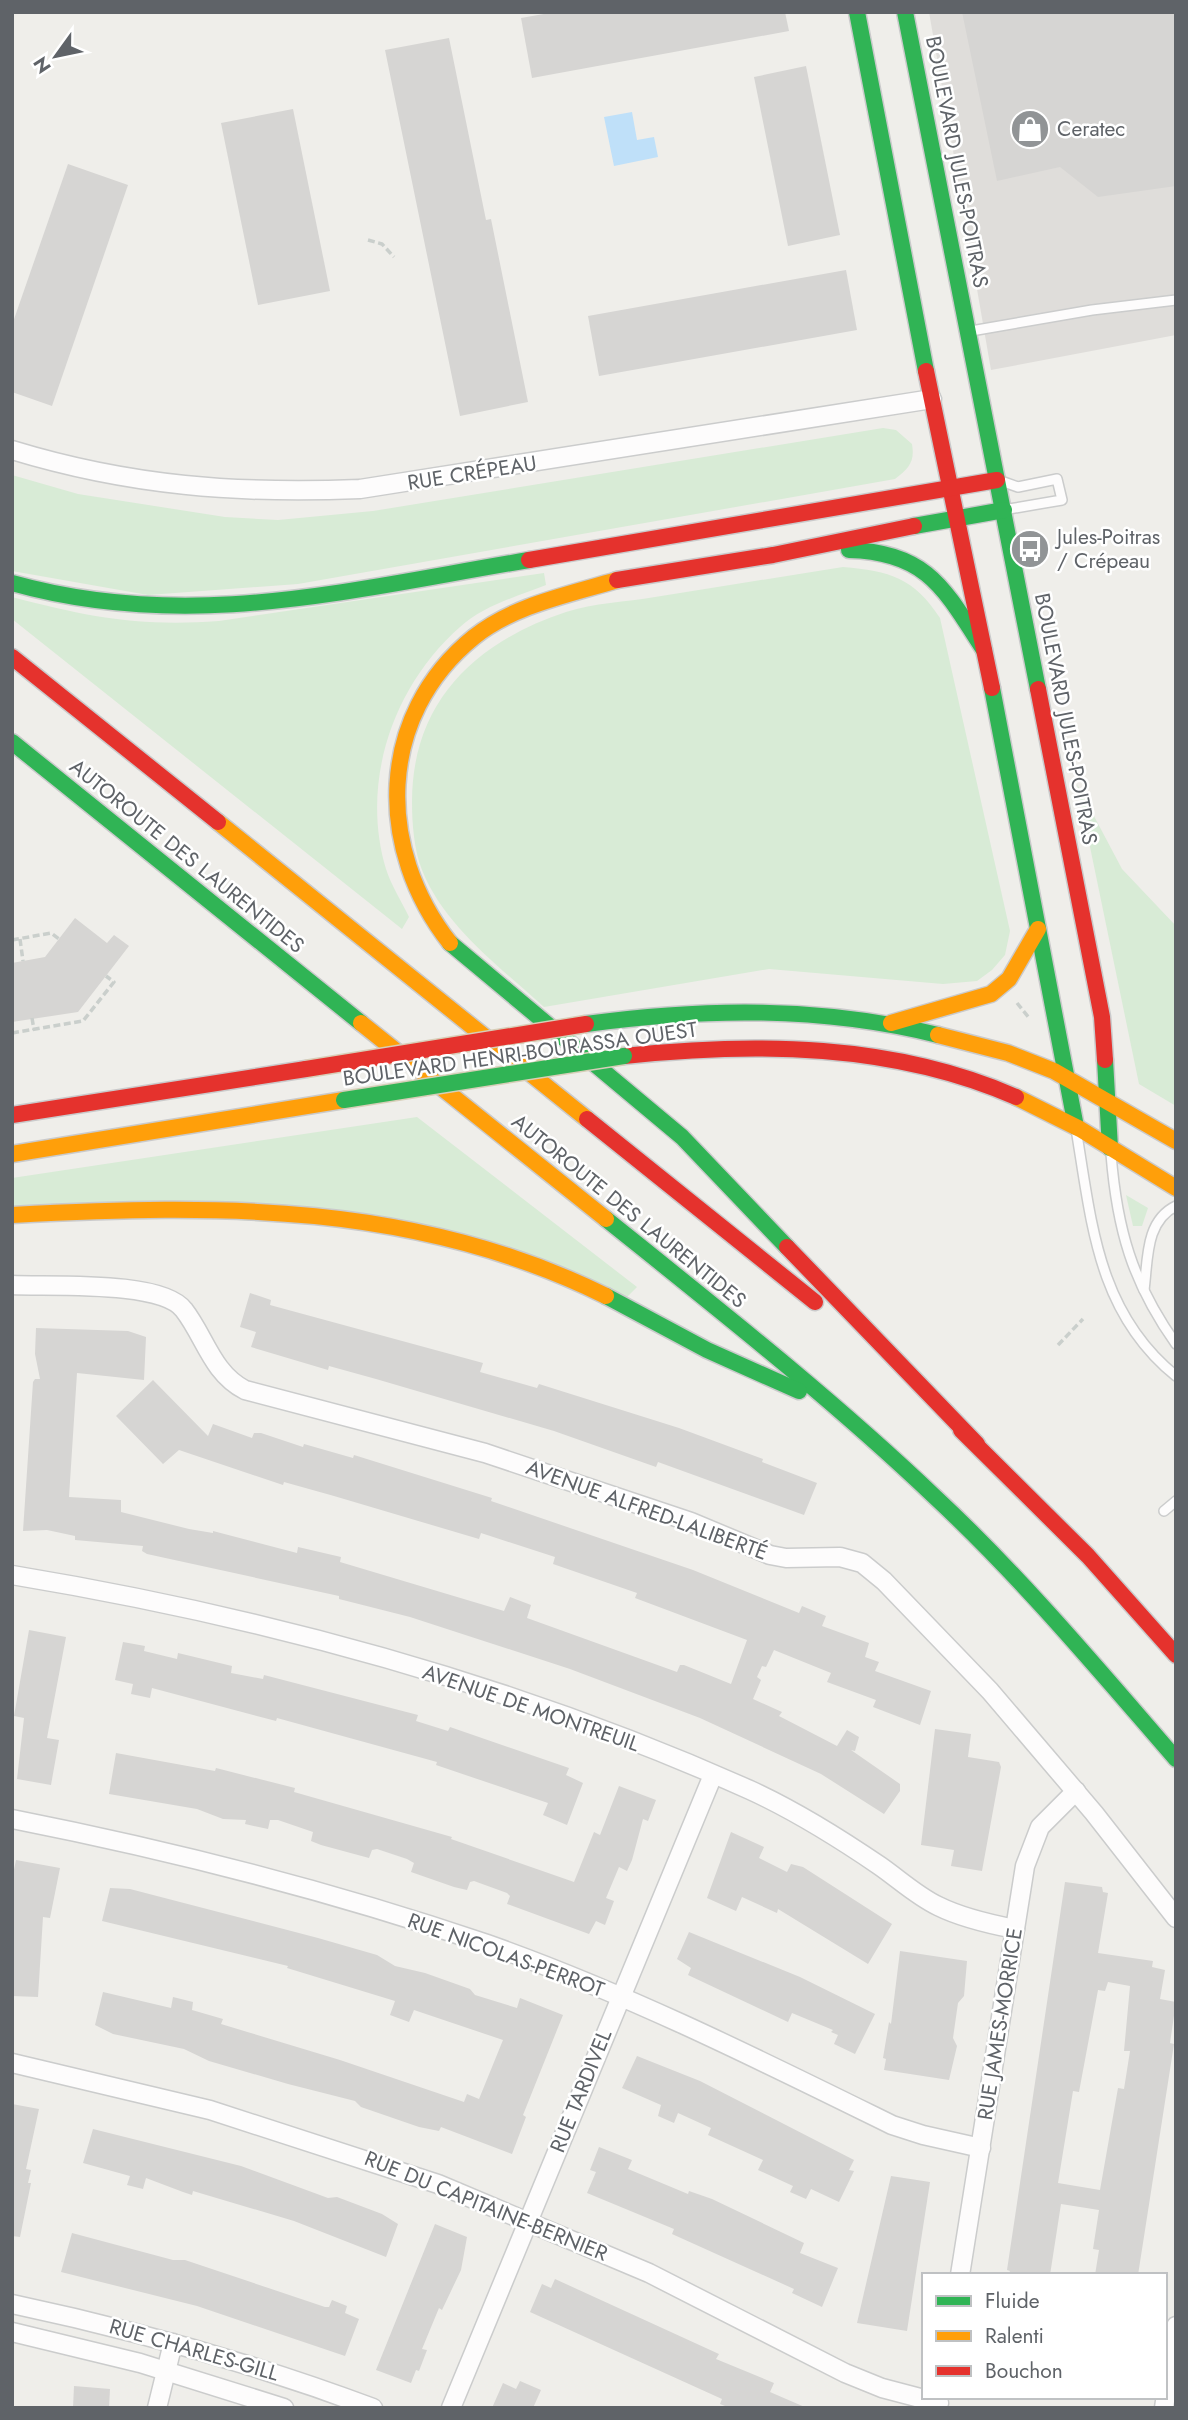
<svg xmlns="http://www.w3.org/2000/svg" width="1188" height="2420" font-family="Jost,sans-serif">
  <style>
    .industrial { fill: #dfddda }
    .green { fill: #d8ebd6 }
    .water { fill: #bfe0f9 }
    .building { fill: #d6d5d3; fill-rule: evenodd }
    .lines { fill: none; stroke-linecap: round; stroke-linejoin: round }
    .lane-casing { stroke: #cbcccc; stroke-width: 12 }
    .street-casing { stroke: #cbcccc; stroke-width: 21 }
    .fast-casing { stroke: #cacacb; stroke-width: 19 }
    .slow-casing { stroke: #cacacb; stroke-width: 19 }
    .jam-casing { stroke: #cacacb; stroke-width: 19 }
    .path { stroke: #cacfcc; stroke-width: 3.5; stroke-dasharray: 7 3.5; stroke-linecap: butt }
    .lane { stroke: #fdfcfc; stroke-width: 9 }
    .street { stroke: #fdfcfc; stroke-width: 18 }
    .fast { stroke: #30b455; stroke-width: 16 }
    .slow { stroke: #ff9f0a; stroke-width: 16 }
    .jam { stroke: #e5322d; stroke-width: 16 }
    .fast-bridge-casing { stroke: #d7ceb8; stroke-width: 19; stroke-linecap: butt }
    .jam-bridge-casing { stroke: #d7ceb8; stroke-width: 19; stroke-linecap: butt }
    .fast-bridge { stroke: #30b455; stroke-width: 16 }
    .jam-bridge { stroke: #e5322d; stroke-width: 16 }
    .labels { text-anchor: middle; stroke-width: 5; stroke-linejoin: round; paint-order: stroke }
    .poi-label { font-size: 21px; fill: #5f6368; stroke: #fff; text-anchor: start }
    .street-label { font-size: 21px; fill: #5f6368; stroke: #fff }
  </style>
  <rect width="100%" height="100%" fill="#efeeea"/>
  <polygon class="industrial" points="929,12 1176,12 1176,335 991,370"/>
  <g class="green">
    <path d="M883,428L896,430L912,444C915,462 909,468 895,479L298,584L148,595L12,571V475L78,494L225,517L278,520L373,511Z"/>
    <path d="M843,567C890,571 914,578 940,618L1010,931L1005,955L992,970L977,981L943,984L769,969L544,1007C501,968 444,926 422,870C414,850 412,823 412,802C412,702 475,642 566,612C594,603 626,602 655,597C718,587 780,577 843,567Z"/>
    <path d="M544,573L546,585C518,596 483,606 460,627C393,686 360,782 386,869C391,885 402,902 409,917L402,929L12,619V597C88,617 140,627 219,621Z"/>
    <polygon points="1077,784 1122,869 1176,926 1176,1106 1139,1084"/>
    <polygon points="417,1117 637,1287 627,1297 459,1232 12,1208 12,1178"/>
    <polygon points="1126,1195 1148,1208 1142,1226 1133,1226"/>
  </g>
  <polygon class="water" points="632,112 637,140 654,137 658,157 614,166 604,117"/>
  <g class="building">
    <polygon points="555,12 785,12 789,31 532,78 521,18"/>
    <polygon points="962,12 1176,12 1176,186 1098,197 1060,167 997,181"/>
    <polygon points="449,38 486,220 491,219 528,402 460,416 385,50"/>
    <polygon points="806,66 840,235 788,246 754,77"/>
    <polygon points="293,109 330,291 258,305 221,123"/>
    <polygon points="68,164 128,185 52,406 12,392 12,325"/>
    <polygon points="846,270 857,330 599,376 588,316"/>
    <polygon points="75,918 107,943 114,935 129,946 78,1012 12,1022 12,963 45,957"/>
    <polygon points="250,1293 271,1300 270,1305 483,1363 480,1372 537,1388 539,1384 679,1428 763,1459 762,1462 817,1483 804,1515 658,1462 656,1467 554,1431 376,1379 329,1366 328,1370 251,1347 256,1332 240,1327"/>
    <polygon points="36,1328 128,1331 146,1337 144,1380 77,1373 69,1497 121,1500 121,1512 189,1529 213,1533 213,1531 297,1553 298,1547 341,1557 340,1562 504,1611 510,1597 531,1605 527,1618 677,1672 680,1665 684,1665 731,1684 747,1640 635,1598 637,1593 553,1564 555,1557 481,1533 479,1539 334,1496 284,1482 283,1485 179,1450 163,1464 116,1416 153,1380 208,1436 213,1424 252,1438 254,1433 261,1433 303,1447 304,1444 353,1458 354,1455 492,1498 491,1501 693,1570 799,1613 802,1606 826,1616 822,1626 869,1643 865,1657 879,1662 875,1671 931,1691 920,1725 873,1707 876,1700 827,1682 831,1673 774,1650 766,1667 762,1666 757,1677 761,1680 753,1699 782,1712 779,1716 837,1746 847,1730 859,1737 855,1751 851,1750 900,1784 900,1791 884,1814 821,1774 700,1718 570,1669 410,1617 339,1599 339,1596 147,1554 142,1551 143,1546 75,1540 75,1536 47,1530 23,1531 33,1382 35,1379 40,1379 35,1354"/>
    <polygon points="29,1630 66,1637 47,1738 59,1740 51,1785 17,1779 24,1718 14,1716"/>
    <polygon points="123,1642 145,1646 144,1651 177,1659 178,1653 232,1666 231,1673 263,1679 264,1675 418,1715 416,1721 448,1731 450,1727 569,1768 566,1775 583,1783 567,1825 543,1815 548,1803 436,1765 437,1762 277,1718 276,1721 152,1688 150,1698 131,1694 133,1684 115,1680"/>
    <polygon points="935,1729 971,1734 968,1757 999,1762 1001,1767 982,1871 951,1866 954,1850 921,1845"/>
    <polygon points="116,1753 215,1771 216,1768 295,1788 294,1792 452,1837 451,1839 474,1847 574,1882 594,1832 600,1835 619,1786 656,1800 648,1821 643,1819 632,1860 627,1871 619,1867 606,1898 614,1901 605,1925 596,1921 589,1934 507,1904 510,1896 507,1893 474,1881 470,1882 467,1890 454,1887 411,1872 414,1863 407,1859 377,1849 372,1850 369,1858 321,1845 311,1841 313,1832 278,1820 270,1820 268,1829 245,1824 246,1820 223,1819 197,1809 109,1794"/>
    <polygon points="731,1832 764,1847 759,1858 787,1872 791,1864 803,1867 892,1924 868,1964 778,1909 777,1913 742,1897 736,1911 707,1898"/>
    <polygon points="16,1860 60,1868 50,1918 43,1917 38,1997 12,1996 12,1879"/>
    <path d="M1065,1882L1102,1887L1103,1892L1108,1893L1098,1953L1153,1961L1152,1967L1165,1970L1160,1999L1176,2002L1170,2043L1174,2044L1138,2275H1095L1099,2250L1093,2249L1099,2210L1061,2204L1050,2275H1008L1010,2271L1007,2270ZM1108,1982L1130,1986L1124,2051H1130L1124,2089L1118,2088L1100,2190L1058,2183L1073,2091L1079,2092L1098,1990L1105,1991Z"/>
    <polygon points="110,1888 130,1889 318,1938 377,1955 395,1966 425,1973 470,1989 475,1995 517,2008 520,1998 563,2015 523,2115 526,2117 512,2154 441,2127 439,2131 419,2127 361,2107 355,2101 288,2084 209,2061 184,2049 113,2034 95,2025 103,1992 171,2008 173,1997 193,2002 192,2010 223,2019 221,2024 340,2060 464,2102 467,2094 479,2099 503,2040 414,2010 409,2022 390,2015 395,2001 287,1968 288,1966 102,1921"/>
    <polygon points="689,1932 800,1977 875,2014 855,2054 834,2044 838,2035 831,2032 833,2030 792,2013 788,2022 688,1975 691,1968 677,1959"/>
    <polygon points="900,1951 967,1961 964,1996 958,2003 953,2038 957,2046 949,2080 884,2070 886,2059 883,2058 889,2022 891,2024"/>
    <polygon points="637,2056 700,2081 854,2160 849,2170 854,2171 839,2202 811,2189 806,2199 790,2192 793,2186 758,2170 763,2160 708,2135 711,2128 678,2113 674,2123 658,2116 661,2105 622,2088"/>
    <polygon points="12,2104 39,2109 26,2169 31,2170 28,2183 31,2183 20,2237 12,2236"/>
    <polygon points="93,2129 241,2166 328,2198 337,2197 382,2214 398,2224 386,2257 294,2221 193,2191 192,2195 183,2192 146,2178 143,2189 127,2185 130,2176 83,2163"/>
    <polygon points="599,2147 632,2160 628,2169 688,2194 689,2191 712,2199 804,2243 800,2253 838,2268 822,2307 792,2293 794,2289 672,2234 674,2229 587,2193 596,2172 590,2170"/>
    <polygon points="891,2176 930,2182 907,2331 857,2323"/>
    <polygon points="435,2224 467,2237 461,2270 442,2310 439,2308 422,2349 427,2350 419,2371 416,2370 411,2383 376,2370"/>
    <polygon points="72,2233 173,2260 185,2260 325,2307 329,2307 332,2300 347,2306 345,2313 359,2319 345,2356 197,2306 61,2272"/>
    <polygon points="555,2279 719,2354 716,2359 774,2383 770,2392 807,2408 730,2408 720,2404 722,2399 530,2312 542,2284 551,2288"/>
    <polygon points="520,2381 541,2390 533,2408 492,2408 503,2383 516,2389"/>
    <polygon points="74,2386 110,2389 109,2408 73,2408"/>
  </g>
  <g class="lines">
    <g class="lane-casing">
      <g id="lane">
        <polyline points="971,331 1092,310 1176,300"/>
        <polyline points="1001,481 1018,487 1057,479 1062,500 1009,509"/>
        <path d="M1077,1135C1092,1227 1099,1314 1176,1376"/>
        <path d="M1111,1154C1117,1229 1132,1282 1176,1344"/>
        <path d="M1144,1290C1148,1260 1145,1221 1176,1206"/>
        <polyline points="1164,1511 1176,1501"/>
      </g>
    </g>
    <g class="street-casing">
      <g id="street">
        <path d="M12,450C130,486 238,494 360,489L932,399"/>
        <path d="M12,1285C49,1287 162,1280 184,1310C205,1337 212,1373 245,1390L485,1453L691,1522L770,1555L786,1558L840,1557L862,1563L884,1581L990,1691L1094,1813L1176,1918"/>
        <path d="M12,1575C265,1617 516,1685 750,1790C796,1811 839,1838 880,1866C900,1880 917,1896 938,1906C962,1918 989,1924 1015,1929"/>
        <path d="M12,1819C174,1851 331,1891 487,1944C626,1993 760,2060 892,2125L923,2135L981,2148"/>
        <polyline points="12,2063 210,2110 438,2184 649,2273 845,2373 882,2388 939,2403"/>
        <polyline points="960,2275 1025,1866 1040,1827 1076,1791"/>
        <path d="M12,2304C135,2330 255,2364 373,2408"/>
        <polyline points="12,2332 140,2363 284,2408"/>
        <polyline points="157,2408 173,2343"/>
        <polyline points="451,2408 713,1775"/>
        <polyline points="1164,2408 1176,2326"/>
      </g>
    </g>
    <g class="fast-casing">
      <g id="fast">
        <polyline points="857,12 926,371"/>
        <polyline points="905,12 1038,689"/>
        <polyline points="914,526 1004,510"/>
        <path d="M849,550C928,552 945,590 984,650"/>
        <path d="M12,583C190,633 353,589 529,560"/>
        <polyline points="992,688 1076,1127"/>
        <polyline points="12,742 361,1023"/>
        <polyline points="450,943 682,1137 787,1247"/>
        <path d="M586,1024C704,1008 821,1006 938,1035"/>
        <polyline points="1105,1060 1110,1148"/>
        <path d="M606,1219C718,1309 831,1398 935,1497C1022,1578 1098,1669 1176,1759"/>
        <polyline points="606,1296 707,1350 799,1391"/>
      </g>
    </g>
    <g class="slow-casing">
      <g id="slow">
        <polyline points="218,822 587,1119"/>
        <path d="M450,943C376,849 376,716 474,637C514,605 568,595 617,580"/>
        <polyline points="361,1023 606,1219"/>
        <polyline points="891,1023 991,994 1009,979 1038,929"/>
        <polyline points="938,1035 1008,1053 1054,1071 1176,1141"/>
        <polyline points="1016,1097 1080,1129 1176,1188"/>
        <polyline points="12,1154 344,1100"/>
        <path d="M12,1215C218,1204 416,1202 606,1296"/>
      </g>
    </g>
    <g class="jam-casing">
      <g id="jam">
        <polyline points="926,371 992,688"/>
        <polyline points="529,560 997,480"/>
        <polyline points="617,580 773,555 914,526"/>
        <polyline points="12,657 218,822"/>
        <polyline points="1038,689 1102,1017 1105,1060"/>
        <path d="M624,1056C755,1042 893,1043 1016,1097"/>
        <polyline points="12,1115 306,1069"/>
        <polyline points="587,1119 815,1302"/>
        <polyline points="787,1247 977,1444"/>
        <polyline points="961,1430 1088,1556 1176,1655"/>
      </g>
    </g>
    <g class="path">
      <polyline points="368,240 382,244 394,257"/>
      <polyline points="20,939 23,961"/>
      <polyline points="12,940 51,933 59,939"/>
      <polyline points="1017,1003 1030,1019"/>
      <polyline points="32,1018 34,1030"/>
      <polyline points="12,1033 83,1021 114,982 106,976"/>
      <polyline points="1058,1345 1083,1319"/>
    </g>
    <use href="#lane" class="lane"/>
    <use href="#street" class="street"/>
    <use href="#fast" class="fast"/>
    <use href="#slow" class="slow"/>
    <use href="#jam" class="jam"/>
    <g class="fast-bridge-casing">
      <polyline id="fast-bridge" points="344,1100 624,1056"/>
    </g>
    <g class="jam-bridge-casing">
      <polyline id="jam-bridge" points="306,1069 586,1024"/>
    </g>
    <use href="#fast-bridge" class="fast-bridge"/>
    <use href="#jam-bridge" class="jam-bridge"/>
  </g>
  <defs>
    <g id="shop-disc" transform="scale(2.0125)"><circle r="9.5" fill="#919496" stroke="#fff"/><path d="M-5-2.5h2.3a2.7 3.5 0 0 1 5.4 0H5L5.5 6h-11ZM-1.5-2.5h3a1.5 2.3 0 0 0-3 0Z" fill="#fff"/></g>
    <g id="bus-disc" transform="scale(2.0125)"><circle r="9.5" fill="#919496" stroke="#fff"/><path d="M-5-6H5V4H4V6H2V4H-2V6H-4V4H-5ZM-3.5-4V0h7V-4ZM-3.5 1.2v1.5H-2V1.2ZM2 1.2v1.5H3.5V1.2Z" fill="#fff"/></g>
  </defs>
  <g fill-rule="evenodd">
    <use href="#shop-disc" x="1030" y="129"/>
    <use href="#bus-disc" x="1030" y="549"/>
  </g>
  <g class="labels">
    <g class="poi-label">
      <text x="1057" y="136">Ceratec</text>
      <text x="1057" y="544">Jules-Poitras<tspan x="1057" dy="24">/ Crépeau</tspan></text>
    </g>
    <g class="street-label">
      <text transform="translate(957 162) rotate(79)" y="7">BOULEVARD JULES-POITRAS</text>
      <text transform="translate(472 473) rotate(-9)" y="7">RUE CRÉPEAU</text>
      <text transform="translate(1066 719) rotate(79)" y="7">BOULEVARD JULES-POITRAS</text>
      <text transform="translate(187 856) rotate(39)" y="7">AUTOROUTE DES LAURENTIDES</text>
      <text transform="translate(520 1054) rotate(-8)" y="7">BOULEVARD HENRI-BOURASSA OUEST</text>
      <text transform="translate(629 1211) rotate(39)" y="7">AUTOROUTE DES LAURENTIDES</text>
      <text transform="translate(647 1510) rotate(20)" y="7">AVENUE ALFRED-LALIBERTÉ</text>
      <text transform="translate(531 1708) rotate(19)" y="7">AVENUE DE MONTREUIL</text>
      <text transform="translate(506 1955) rotate(20)" y="7">RUE NICOLAS-PERROT</text>
      <text transform="translate(1000 2024) rotate(-81)" y="7">RUE JAMES-MORRICE</text>
      <text transform="translate(581 2091) rotate(-68)" y="7">RUE TARDIVEL</text>
      <text transform="translate(486 2206) rotate(22)" y="7">RUE DU CAPITAINE-BERNIER</text>
      <text transform="translate(194 2350) rotate(16)" y="7">RUE CHARLES-GILL</text>
    </g>
  </g>
  <rect width="1188" height="2420" fill="none" stroke="#5f6368" stroke-width="28"/>
  <rect x="922" y="2273" width="245" height="126" fill="#ffffff" stroke="#bfc1c3" stroke-width="2"/>
  <rect x="936" y="2296" width="35" height="10" fill="#30b455" stroke="#bfc1c3" stroke-width="2"/>
  <text x="985" y="2308" font-size="21" fill="#5f6368">Fluide</text>
  <rect x="936" y="2331" width="35" height="10" fill="#ff9f0a" stroke="#bfc1c3" stroke-width="2"/>
  <text x="985" y="2343" font-size="21" fill="#5f6368">Ralenti</text>
  <rect x="936" y="2366" width="35" height="10" fill="#e5322d" stroke="#bfc1c3" stroke-width="2"/>
  <text x="985" y="2378" font-size="21" fill="#5f6368">Bouchon</text>
  <g transform="translate(56 56) rotate(237)" stroke="#ffffff" stroke-width="5" paint-order="stroke">
  <path d="M0-5L12 26L0 18L-12 26Z" fill="#5f6368"/>
  <text y="-10" font-size="19" font-weight="bold" text-anchor="middle" fill="#5f6368">N</text>
  </g>
</svg>
